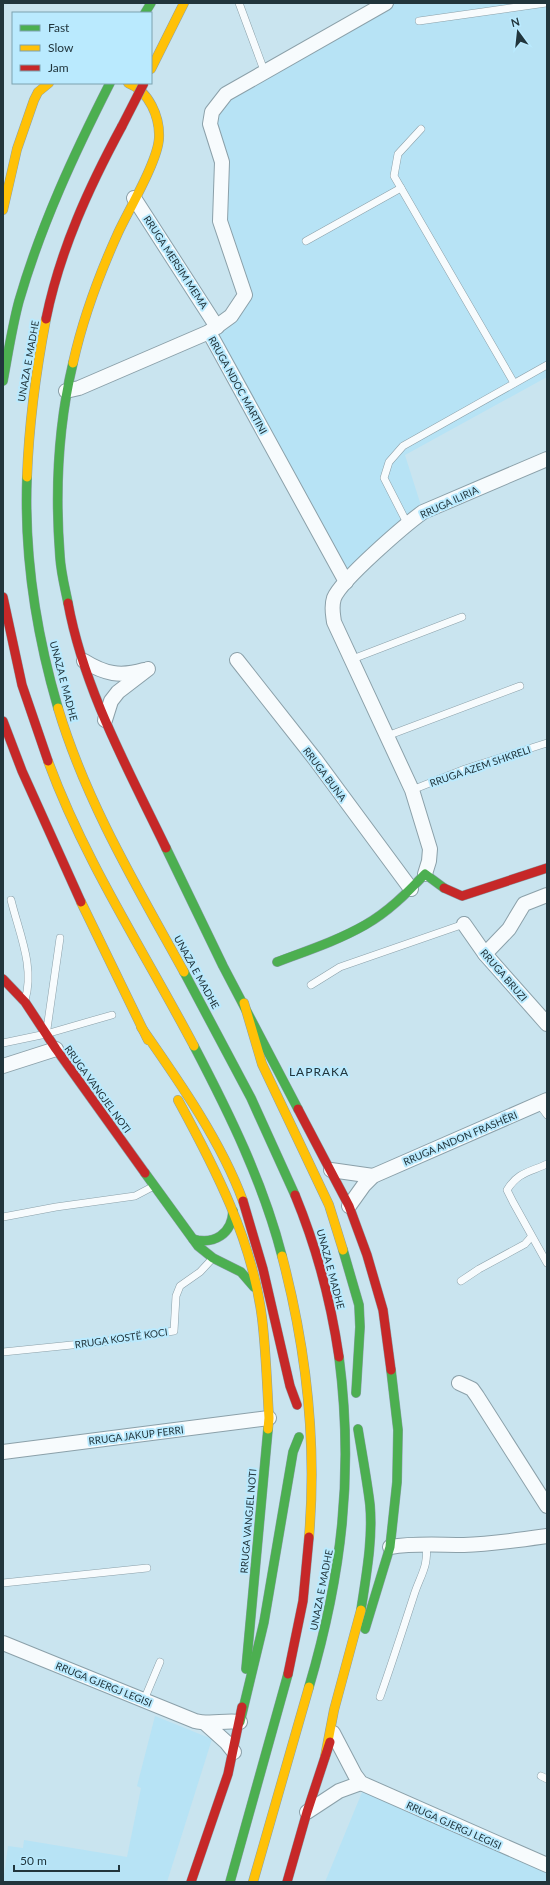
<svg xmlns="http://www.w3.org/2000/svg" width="550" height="1885" font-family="Lato,sans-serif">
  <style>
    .built { fill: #b7e3f5 }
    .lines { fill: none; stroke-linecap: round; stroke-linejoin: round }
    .lane-casing { stroke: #8ba0a9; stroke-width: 8 }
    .street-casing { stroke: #8ba0a9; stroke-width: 16 }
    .fast-casing { stroke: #8ba0a9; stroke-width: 10 }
    .slow-casing { stroke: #8ba0a9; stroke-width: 10 }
    .jam-casing { stroke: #8ba0a9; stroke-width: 10 }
    .lane { stroke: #f7fbfd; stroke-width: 7 }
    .street { stroke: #f7fbfd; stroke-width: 14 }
    .fast { stroke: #4caf50; stroke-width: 9 }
    .slow { stroke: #ffc107; stroke-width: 9 }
    .jam { stroke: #c62828; stroke-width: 9 }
    .jam-bridge-casing { stroke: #8ba0a9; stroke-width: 10; stroke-linecap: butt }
    .jam-bridge { stroke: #c62828; stroke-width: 9 }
    .labels { text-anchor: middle; stroke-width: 4; stroke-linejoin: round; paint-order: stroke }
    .street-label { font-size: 10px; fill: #21353c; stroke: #baeafe }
    .quarter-label { font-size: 12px; letter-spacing: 1px; fill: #21353c; stroke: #baeafe }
  </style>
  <rect width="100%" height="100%" fill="#c9e4ef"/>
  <g class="built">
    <polygon points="388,3 547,3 547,377 405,455 423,512 346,582 209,332 245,295 220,221 222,162 210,124 226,94"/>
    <polygon points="155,1716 212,1739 167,1882 3,1882 8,1846 23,1848 24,1840 127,1857 141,1788 137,1786"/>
    <polygon points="365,1785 547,1865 547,1882 325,1882"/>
  </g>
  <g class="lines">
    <g class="lane-casing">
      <g id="lane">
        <polyline points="239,3 265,73"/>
        <polyline points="419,21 546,3"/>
        <polyline points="421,129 398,154 394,176 514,383"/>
        <polyline points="306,241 401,188"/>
        <polyline points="407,523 384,478 389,462 403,446 547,365"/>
        <polyline points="350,660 462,617"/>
        <polyline points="387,736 520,686"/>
        <polyline points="412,790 465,769 547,743"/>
        <path d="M11,900C19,933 35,967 25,1000"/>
        <polyline points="311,985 340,967 464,924"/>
        <polyline points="47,1029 60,938"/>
        <polyline points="3,1043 46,1034 112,1015"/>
        <polyline points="539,1104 547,1115"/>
        <path d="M547,1164C530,1172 518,1172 507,1190L513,1202L547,1263"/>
        <polyline points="3,1217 56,1207 135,1196 154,1186"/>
        <polyline points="461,1281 479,1269 525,1244 531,1237"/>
        <polyline points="3,1352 101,1342 174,1331 176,1296 180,1286 200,1272 212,1259"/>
        <polyline points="3,1583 147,1568"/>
        <path d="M380,1697C392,1663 403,1629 414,1595C420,1576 429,1566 426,1545"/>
        <polyline points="144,1700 160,1662"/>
        <polyline points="541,1776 547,1779"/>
      </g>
    </g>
    <g class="street-casing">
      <g id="street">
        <polyline points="134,198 217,327"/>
        <polyline points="209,332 346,582"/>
        <polyline points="66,391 79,388 209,332 231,316 245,295 220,221 222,162 210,124 212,112 226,94 386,3"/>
        <polyline points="237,660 315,759 411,889"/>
        <path d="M84,661C105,674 120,677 144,670"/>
        <polyline points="105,720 111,701 118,692 148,669"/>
        <path d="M425,874L429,861L430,849L412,790L334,622C333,614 331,607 334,598C341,580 405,525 423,512L547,459"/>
        <polyline points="464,924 485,954 547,1024"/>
        <polyline points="485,954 509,929 524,904 547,895"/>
        <polyline points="3,1066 56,1049"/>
        <polyline points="331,1170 373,1176"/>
        <polyline points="349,1206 364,1185 373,1176 547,1100"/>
        <polyline points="459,1383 472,1389 477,1396 547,1506"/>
        <polyline points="3,1452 269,1418"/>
        <path d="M390,1547C415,1543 439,1545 464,1545C492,1544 519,1540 547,1536"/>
        <path d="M3,1643L195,1721C210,1725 224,1720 240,1722"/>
        <polyline points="206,1724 226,1742 234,1752"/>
        <polyline points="333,1733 355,1775 361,1783 547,1865"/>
        <polyline points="307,1812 339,1791 361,1783"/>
      </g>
    </g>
    <g class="fast-casing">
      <g id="fast">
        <polyline points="145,13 151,3"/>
        <path d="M3,381C8,354 12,327 19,301C41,225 74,154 110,83"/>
        <path d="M27,477C24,555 36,633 58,708"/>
        <path d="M68,603C65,588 61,573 60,557C55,493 58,426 73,363"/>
        <polyline points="166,848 223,966 298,1109"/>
        <path d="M277,962C306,951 337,941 365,925C388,912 407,893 425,874L444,888"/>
        <polyline points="184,972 251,1098 295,1195"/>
        <path d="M194,1046C229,1113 263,1182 282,1256"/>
        <polyline points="145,1173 198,1246 213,1258 241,1272 254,1287"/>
        <path d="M193,1239C214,1245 232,1234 233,1211"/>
        <polyline points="343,1250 359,1305 360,1327 356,1393"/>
        <path d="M358,1429C362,1454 367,1480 370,1505C373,1540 366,1576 361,1610"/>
        <polyline points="365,1629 390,1547 397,1482 398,1430 391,1370"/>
        <polyline points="246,1669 268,1429"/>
        <path d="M309,1687C342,1575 354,1473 339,1357"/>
        <polyline points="240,1722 264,1622 293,1452 299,1437"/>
        <polyline points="230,1882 288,1674"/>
      </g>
    </g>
    <g class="slow-casing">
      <g id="slow">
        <polyline points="151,69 184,3"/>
        <polyline points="3,210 17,149 34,100 38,92 49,83"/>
        <path d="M73,363C83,318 99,275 118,233C128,211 158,161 159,138C160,117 149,91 128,83"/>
        <path d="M27,477C29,423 36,371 46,319"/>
        <path d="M58,708C86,802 137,887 184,972"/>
        <path d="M48,761C85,862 144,951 194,1046"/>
        <polyline points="81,902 148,1040"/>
        <polyline points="244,1003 262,1064 329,1205 343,1250"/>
        <path d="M141,1027C178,1080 221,1141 243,1201"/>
        <path d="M178,1100C215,1168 252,1239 262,1318C266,1351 267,1385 269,1418L268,1429"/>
        <path d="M282,1256C306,1347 317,1443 309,1537"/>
        <polyline points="325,1757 334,1710 361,1610"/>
        <polyline points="253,1882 309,1687"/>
      </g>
    </g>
    <g class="jam-casing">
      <g id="jam">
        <path d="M46,319C60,250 89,187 122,126"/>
        <polyline points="3,597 22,685 48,761"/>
        <path d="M68,603C84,690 128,769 166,848"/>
        <polyline points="3,721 22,771 81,902"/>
        <polyline points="444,888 462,896 547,868"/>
        <polyline points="3,979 25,1002 56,1049 145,1173"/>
        <polyline points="298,1109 349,1206 367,1255 383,1310 391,1370"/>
        <path d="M295,1195C316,1246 331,1302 339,1357"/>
        <polyline points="243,1201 263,1269 290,1386 297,1405"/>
        <polyline points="288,1674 303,1601 309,1537"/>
        <polyline points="191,1882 228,1774 242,1707"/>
        <polyline points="287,1882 307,1812 330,1742"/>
      </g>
    </g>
    <use href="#lane" class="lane"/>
    <use href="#street" class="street"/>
    <use href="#fast" class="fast"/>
    <use href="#slow" class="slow"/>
    <use href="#jam" class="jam"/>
    <g class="jam-bridge-casing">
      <polyline id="jam-bridge" points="122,126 144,83"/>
    </g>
    <use href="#jam-bridge" class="jam-bridge"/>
  </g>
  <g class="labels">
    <g class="street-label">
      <text transform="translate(176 262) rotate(57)" y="4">RRUGA MERSIM MEMA</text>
      <text transform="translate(28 361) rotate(-80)" y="4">UNAZA E MADHE</text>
      <text transform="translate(238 385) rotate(61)" y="4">RRUGA NDOC MARTINI</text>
      <text transform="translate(449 502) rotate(-25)" y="4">RRUGA ILIRIA</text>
      <text transform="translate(64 681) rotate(75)" y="4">UNAZA E MADHE</text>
      <text transform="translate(480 766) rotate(-19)" y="4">RRUGA AZEM SHKRELI</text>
      <text transform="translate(325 774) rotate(53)" y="4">RRUGA BUNA</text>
      <text transform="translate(197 972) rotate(61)" y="4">UNAZA E MADHE</text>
      <text transform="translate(504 975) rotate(49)" y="4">RRUGA BRUZI</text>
      <text transform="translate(98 1089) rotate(54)" y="4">RRUGA VANGJEL NOTI</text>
      <text transform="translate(460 1138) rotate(-23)" y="4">RRUGA ANDON FRASHËRI</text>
      <text transform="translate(331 1269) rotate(75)" y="4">UNAZA E MADHE</text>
      <text transform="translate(121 1338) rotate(-8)" y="4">RRUGA KOSTË KOCI</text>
      <text transform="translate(136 1435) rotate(-7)" y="4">RRUGA JAKUP FERRI</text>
      <text transform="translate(248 1521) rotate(-85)" y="4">RRUGA VANGJEL NOTI</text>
      <text transform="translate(321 1590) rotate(-79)" y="4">UNAZA E MADHE</text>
      <text transform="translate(104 1684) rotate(22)" y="4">RRUGA GJERGJ LEGISI</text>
      <text transform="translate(454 1825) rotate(24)" y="4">RRUGA GJERGJ LEGISI</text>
    </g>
    <g class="quarter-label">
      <text x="319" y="1076">LAPRAKA</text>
    </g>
  </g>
  <rect width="550" height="1885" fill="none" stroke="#21353c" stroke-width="8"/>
  <rect x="12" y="12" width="140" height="72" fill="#baeafe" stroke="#7da2b0"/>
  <rect x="20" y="25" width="20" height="6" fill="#4caf50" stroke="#7da2b0"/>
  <text x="48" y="32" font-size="12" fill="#21353c">Fast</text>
  <rect x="20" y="45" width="20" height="6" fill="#ffc107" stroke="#7da2b0"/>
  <text x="48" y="52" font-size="12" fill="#21353c">Slow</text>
  <rect x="20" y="65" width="20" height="6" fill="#c62828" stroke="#7da2b0"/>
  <text x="48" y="72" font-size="12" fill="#21353c">Jam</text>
  <g transform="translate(518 32) rotate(345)" stroke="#baeafe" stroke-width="3" paint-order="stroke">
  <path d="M0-3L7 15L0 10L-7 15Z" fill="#21353c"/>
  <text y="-6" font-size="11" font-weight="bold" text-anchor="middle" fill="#21353c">N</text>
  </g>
  <path d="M14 1865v6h105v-6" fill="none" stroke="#21353c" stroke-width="2"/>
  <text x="20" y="1865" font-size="12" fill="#21353c" stroke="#baeafe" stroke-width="3" paint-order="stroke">50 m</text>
</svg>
